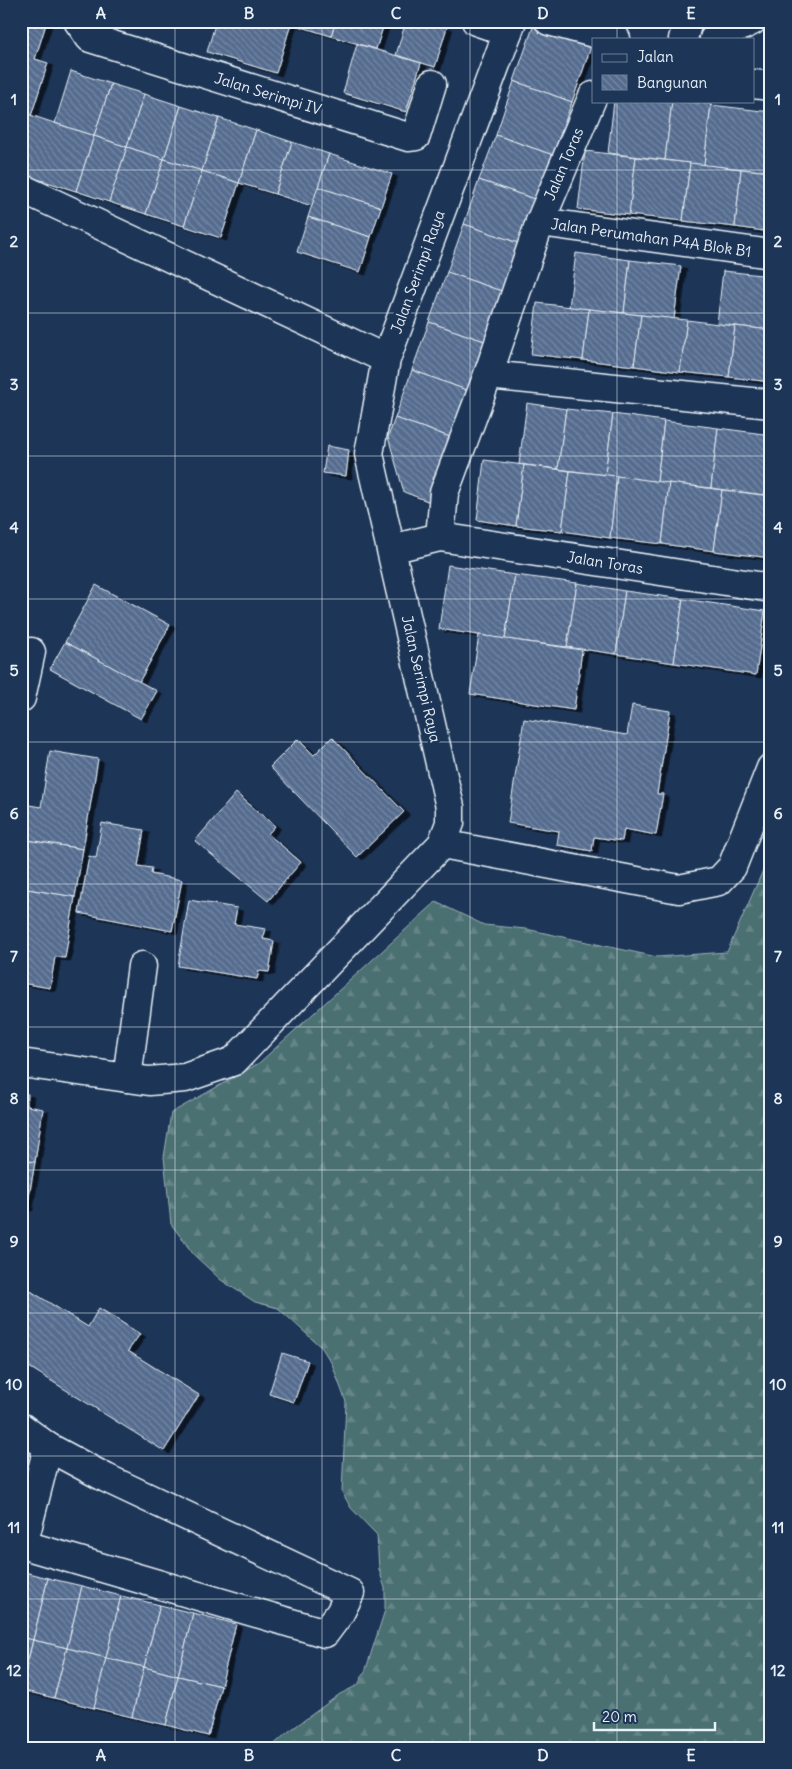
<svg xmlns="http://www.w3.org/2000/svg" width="792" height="1769" font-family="Delius,sans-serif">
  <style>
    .forest { fill: url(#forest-firs); stroke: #9ab0b5 }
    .building { fill: url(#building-back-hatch); stroke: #e8f1f8; filter: url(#shadow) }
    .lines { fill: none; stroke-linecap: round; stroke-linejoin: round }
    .minor-casing { stroke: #e8f1f8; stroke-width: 31 }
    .minor { stroke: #1d3557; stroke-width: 28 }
    .grid { fill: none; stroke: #e8f1f8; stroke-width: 1; stroke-opacity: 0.55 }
    .labels { text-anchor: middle; stroke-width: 5; stroke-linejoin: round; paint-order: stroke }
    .street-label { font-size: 15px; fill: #e8f1f8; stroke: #1d3557 }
    .neatline { fill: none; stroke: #e8f1f8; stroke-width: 2 }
    .grid-label { font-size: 16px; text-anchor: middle; font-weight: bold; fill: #e8f1f8 }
  </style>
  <defs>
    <pattern id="forest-firs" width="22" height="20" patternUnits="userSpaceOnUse" patternTransform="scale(1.25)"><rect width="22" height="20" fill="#4b7072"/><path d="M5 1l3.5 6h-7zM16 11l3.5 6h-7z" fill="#658587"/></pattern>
    <pattern id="building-back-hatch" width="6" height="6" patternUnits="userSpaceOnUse" patternTransform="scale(1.25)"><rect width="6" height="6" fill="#556c8f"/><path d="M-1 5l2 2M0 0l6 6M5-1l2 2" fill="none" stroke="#7689a5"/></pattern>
    <filter id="shadow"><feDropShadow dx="5.5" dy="3" stdDeviation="0" flood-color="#0009"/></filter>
  </defs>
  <rect width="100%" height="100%" fill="#1d3557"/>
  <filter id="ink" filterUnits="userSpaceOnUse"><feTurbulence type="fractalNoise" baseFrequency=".02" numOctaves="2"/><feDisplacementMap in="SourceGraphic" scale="10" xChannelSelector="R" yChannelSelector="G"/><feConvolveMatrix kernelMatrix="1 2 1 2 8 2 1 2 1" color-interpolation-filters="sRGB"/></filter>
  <g filter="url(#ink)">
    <polygon class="forest" points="771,852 771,1748 270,1748 288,1732 340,1694 358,1685 366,1669 385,1610 385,1588 379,1570 377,1535 351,1508 342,1492 346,1402 332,1364 322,1348 278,1308 255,1302 221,1280 194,1255 171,1224 164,1157 171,1113 259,1063 436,902 484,925 526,929 657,957 727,952"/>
    <g class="building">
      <polygon points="21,21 47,21 35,59 48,63 31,116 21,112"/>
      <polygon points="216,21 282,21 291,24 276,73 207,52"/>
      <polygon points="282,21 336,21 331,36"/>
      <polygon points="336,21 385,21 376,49 331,36"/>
      <polygon points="406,21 427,21 447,27 435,67 396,55"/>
      <polygon points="533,27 591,47 572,102 514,81"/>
      <polygon points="357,44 421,63 406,112 343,93"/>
      <polygon points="71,71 111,84 94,136 55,123"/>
      <polygon points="514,81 572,102 553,155 496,135"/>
      <polygon points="111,84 144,94 127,147 94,136"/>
      <polygon points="144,94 181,106 164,159 127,147"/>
      <polygon points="614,101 672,101 665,160 608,153"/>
      <polygon points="672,101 711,104 704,165 665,160"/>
      <polygon points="711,105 771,112 771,172 704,165"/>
      <polygon points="181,106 219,118 202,171 164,159"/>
      <polygon points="21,112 94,136 76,191 21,174"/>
      <polygon points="219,118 256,130 239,183 202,171"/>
      <polygon points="256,130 292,142 275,194 239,183"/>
      <polygon points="496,135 553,155 537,200 479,180"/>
      <polygon points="94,136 127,147 109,202 76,191"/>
      <polygon points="292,142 329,154 312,206 275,194"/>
      <polygon points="127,147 164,159 146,214 109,202"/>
      <polygon points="585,151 636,157 629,215 578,209"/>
      <polygon points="329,154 392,174 381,207 318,187"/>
      <polygon points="636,157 690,163 683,221 629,215"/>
      <polygon points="164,159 202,171 184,226 146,214"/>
      <polygon points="690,163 741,169 735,227 683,221"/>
      <polygon points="741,169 771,172 771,232 735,227"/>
      <polygon points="202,171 239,183 221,238 184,226"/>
      <polygon points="479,180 537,200 521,244 464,224"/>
      <polygon points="318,187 381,207 371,237 308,217"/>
      <polygon points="308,217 371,237 360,272 297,252"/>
      <polygon points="464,224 521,244 504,292 447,272"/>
      <polygon points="576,253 630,260 624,313 569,307"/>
      <polygon points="630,260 681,266 674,319 624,313"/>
      <polygon points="723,271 771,276 771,330 717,324"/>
      <polygon points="447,272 504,292 487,342 429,322"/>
      <polygon points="537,303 589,309 583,360 531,354"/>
      <polygon points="589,309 641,315 634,366 583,360"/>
      <polygon points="641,315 687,320 680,372 634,366"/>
      <polygon points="687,320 735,326 729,377 680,372"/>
      <polygon points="429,322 487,342 469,391 412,370"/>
      <polygon points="735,326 771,330 771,382 729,377"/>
      <polygon points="412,370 469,391 453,438 395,418"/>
      <polygon points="527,403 566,409 558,469 519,464"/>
      <polygon points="566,409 613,414 605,475 558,469"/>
      <polygon points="613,414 664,421 657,482 605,475"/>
      <polygon points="395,418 453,438 430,502 404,492 388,437"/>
      <polygon points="664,421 718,428 711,488 657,482"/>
      <polygon points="718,428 771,435 765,495 711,488"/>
      <polygon points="327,446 349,450 346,476 323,473"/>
      <polygon points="484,460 524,465 516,526 477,520"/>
      <polygon points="524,465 570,471 562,531 516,526"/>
      <polygon points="570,471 617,476 610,538 562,531"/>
      <polygon points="617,476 669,483 662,544 610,538"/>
      <polygon points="669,483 722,490 714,551 662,544"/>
      <polygon points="722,490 771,496 771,558 714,551"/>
      <polygon points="448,565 515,575 505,639 439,629"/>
      <polygon points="515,575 577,583 567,647 505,639"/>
      <polygon points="577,583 625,591 616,654 567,647"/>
      <polygon points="96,585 170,625 139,682 65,642"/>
      <polygon points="625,591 683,599 674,663 616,654"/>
      <polygon points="683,599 765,611 756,675 674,663"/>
      <polygon points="479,635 582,650 574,710 470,694"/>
      <polygon points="65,642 157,691 141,719 50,669"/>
      <polygon points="632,705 670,711 657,794 663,794 656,835 624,829 622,841 594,837 592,851 557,845 559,831 508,823 524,719 627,735"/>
      <polygon points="332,737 404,812 357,857 270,767 298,739 314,755"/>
      <polygon points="50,751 98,759 83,849 21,839 21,816 23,804 41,807"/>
      <polygon points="236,793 275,826 268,834 301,862 268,901 195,841"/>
      <polygon points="102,823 144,830 138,866 152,868 151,874 182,880 172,931 79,913 89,856 96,858"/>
      <polygon points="21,839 83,849 75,897 21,888"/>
      <polygon points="21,888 75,897 65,958 55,957 50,988 21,983"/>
      <polygon points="189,900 237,908 234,924 266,929 263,939 274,941 269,972 259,971 257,979 178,966"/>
      <polygon points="21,1093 28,1094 27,1106 43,1109 35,1162 21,1160"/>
      <polygon points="21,1160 35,1162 27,1208 21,1207"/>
      <polygon points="21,1285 88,1327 99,1308 140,1334 128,1351 199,1395 164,1451 21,1362"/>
      <polygon points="282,1353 308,1361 294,1402 269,1394"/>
      <polygon points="21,1571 48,1578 33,1640 21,1637"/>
      <polygon points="48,1578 82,1586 67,1648 33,1640"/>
      <polygon points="82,1586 121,1596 106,1658 67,1648"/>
      <polygon points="121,1596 160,1605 144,1667 106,1658"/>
      <polygon points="160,1605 193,1613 178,1676 144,1667"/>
      <polygon points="193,1613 236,1624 221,1686 178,1676"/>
      <polygon points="21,1637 33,1640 21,1687"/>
      <polygon points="33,1640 67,1648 54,1698 21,1690"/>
      <polygon points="67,1648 106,1658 94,1708 54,1698"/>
      <polygon points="106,1658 144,1667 132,1717 94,1708"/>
      <polygon points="144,1667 178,1676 166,1725 132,1717"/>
      <polygon points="178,1676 221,1686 208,1736 166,1725"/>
    </g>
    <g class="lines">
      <g class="minor-casing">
        <g id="minor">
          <polyline points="78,21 90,38 408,137 416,136 432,84"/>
          <polyline points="476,21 508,32"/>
          <polyline points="549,21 616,39"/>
          <polyline points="683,39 688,21"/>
          <polyline points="714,39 752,21"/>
          <polyline points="753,84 771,86"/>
          <polyline points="21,188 386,359"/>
          <polyline points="540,222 771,254"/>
          <polyline points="488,375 771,404"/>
          <polyline points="440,537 771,588"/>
          <polyline points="391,549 440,537 444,493 488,375 540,222 593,96"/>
          <polyline points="21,698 31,652"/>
          <polyline points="442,844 679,889 719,881 732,867 771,768"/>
          <polyline points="21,1063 149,1081 185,1078 234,1061 442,844 450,823 450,807 369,454 386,359 512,21"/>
          <polyline points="127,1078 142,966"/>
          <polyline points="21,1427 48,1447 106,1478 350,1593 340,1613 325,1633 21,1544"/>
          <polyline points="23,1545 48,1447"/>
        </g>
      </g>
      <use href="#minor" class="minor"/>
    </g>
  </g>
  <path class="grid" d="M175,21V1748M322,21V1748M470,21V1748M617,21V39M617,101V1748M21,170H771M21,313H771M21,456H771M21,599H771M21,742H771M21,884H771M21,1027H771M21,1170H771M21,1313H771M21,1456H771M21,1599H771"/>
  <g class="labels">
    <g class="street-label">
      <text transform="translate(268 94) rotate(17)" y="5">Jalan Serimpi IV</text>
      <text transform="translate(564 164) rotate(-67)" y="5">Jalan Toras</text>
      <text transform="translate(651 238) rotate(8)" y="5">Jalan Perumahan P4A Blok B1</text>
      <text transform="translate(418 272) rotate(-70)" y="5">Jalan Serimpi Raya</text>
      <text transform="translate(605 563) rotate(9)" y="5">Jalan Toras</text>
      <text transform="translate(421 679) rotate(77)" y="5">Jalan Serimpi Raya</text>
    </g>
  </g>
  <rect width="792" height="1769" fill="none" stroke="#1d3557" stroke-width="55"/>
  <rect x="592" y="38" width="162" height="65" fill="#1d3557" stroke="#6e8097"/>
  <rect x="602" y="54" width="25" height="8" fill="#1d3557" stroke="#6e8097"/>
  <text x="637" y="62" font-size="15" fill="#e8f1f8">Jalan</text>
  <rect x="602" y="75" width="25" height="15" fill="url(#building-back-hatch)" stroke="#6e8097"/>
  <text x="637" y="88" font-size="15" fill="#e8f1f8">Bangunan</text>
  <path d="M594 1722v8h121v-8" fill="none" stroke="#e8f1f8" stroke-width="2.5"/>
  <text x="602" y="1722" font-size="15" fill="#e8f1f8" stroke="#1d3557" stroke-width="4" paint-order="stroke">20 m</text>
  <rect x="28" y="28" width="736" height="1714" class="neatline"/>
  <g class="grid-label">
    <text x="101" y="19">A</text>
    <text x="249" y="19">B</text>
    <text x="396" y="19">C</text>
    <text x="543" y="19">D</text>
    <text x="691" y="19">E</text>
    <text x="14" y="105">1</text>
    <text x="778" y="105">1</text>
    <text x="14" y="247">2</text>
    <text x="778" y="247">2</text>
    <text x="14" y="390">3</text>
    <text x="778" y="390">3</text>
    <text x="14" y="533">4</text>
    <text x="778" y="533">4</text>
    <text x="14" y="676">5</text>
    <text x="778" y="676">5</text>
    <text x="14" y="819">6</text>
    <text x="778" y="819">6</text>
    <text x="14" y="962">7</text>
    <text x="778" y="962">7</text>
    <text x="14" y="1104">8</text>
    <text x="778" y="1104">8</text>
    <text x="14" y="1247">9</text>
    <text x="778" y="1247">9</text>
    <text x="14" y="1390">10</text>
    <text x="778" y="1390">10</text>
    <text x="14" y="1533">11</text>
    <text x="778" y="1533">11</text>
    <text x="14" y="1676">12</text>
    <text x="778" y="1676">12</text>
    <text x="101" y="1761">A</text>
    <text x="249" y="1761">B</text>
    <text x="396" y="1761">C</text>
    <text x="543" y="1761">D</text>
    <text x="691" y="1761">E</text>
  </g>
</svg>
